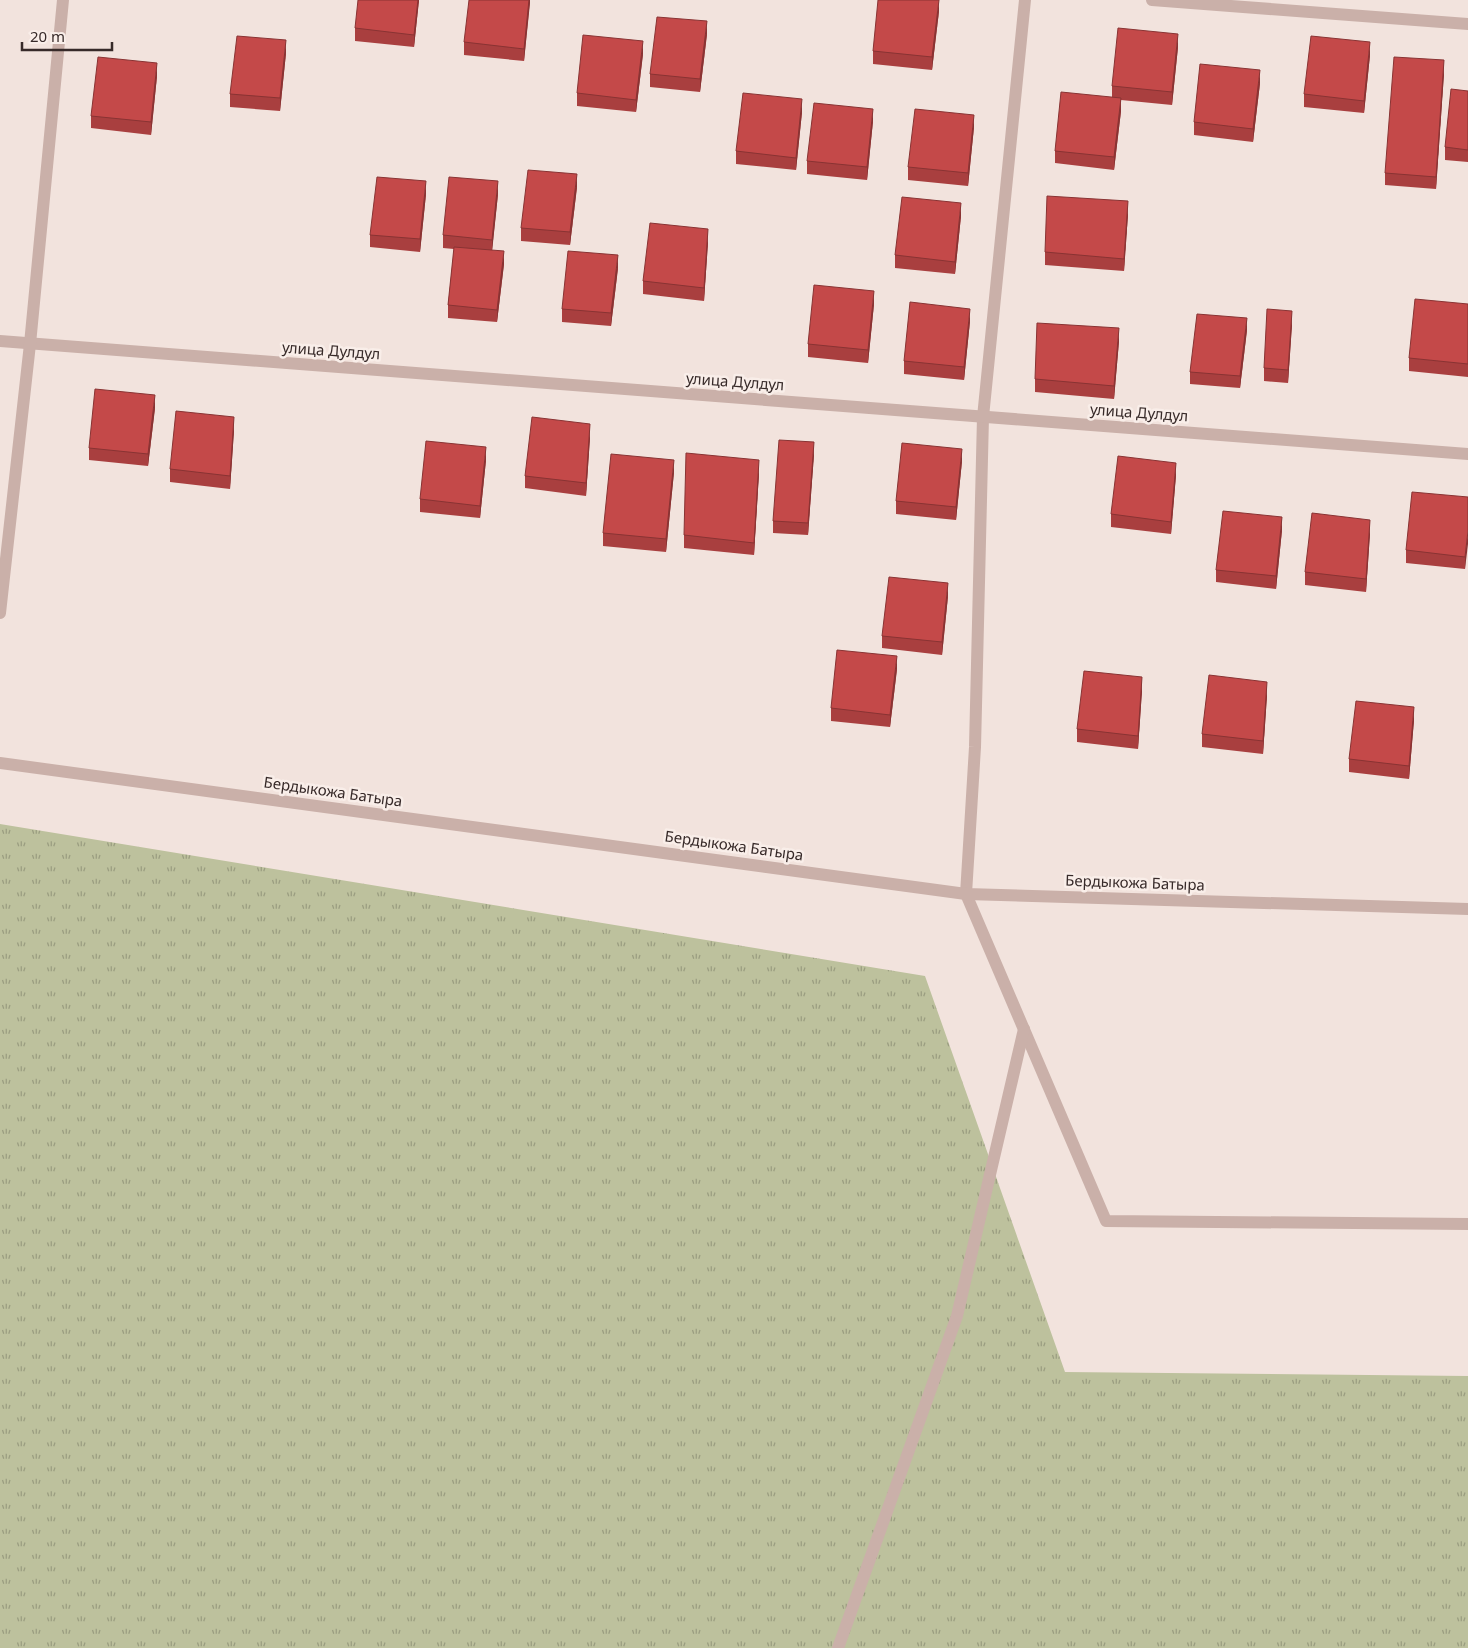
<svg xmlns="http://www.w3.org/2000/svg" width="1468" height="1648" font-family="'Noto Sans',sans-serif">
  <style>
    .grass { fill: url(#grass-tufts) }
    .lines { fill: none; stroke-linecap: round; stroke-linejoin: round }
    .minor { stroke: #cab0a9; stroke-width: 12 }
    .wall { fill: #a93f3f }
    .shaded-wall { fill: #893333 }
    .building { fill: #c44949; stroke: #893333 }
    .labels { text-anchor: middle; stroke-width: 5; stroke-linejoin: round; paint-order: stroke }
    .street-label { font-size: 15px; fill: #372a29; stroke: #f9eee9 }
  </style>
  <defs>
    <pattern id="grass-tufts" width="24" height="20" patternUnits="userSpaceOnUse" patternTransform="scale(1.25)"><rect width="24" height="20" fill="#bdc19d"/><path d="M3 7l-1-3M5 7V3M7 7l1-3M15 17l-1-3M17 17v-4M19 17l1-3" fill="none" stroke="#9a9d80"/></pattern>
  </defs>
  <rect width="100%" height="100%" fill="#f2e3dd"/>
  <polygon class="grass" points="0,824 925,976 1065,1372 1468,1376 1468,1648 0,1648"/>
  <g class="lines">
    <g class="minor">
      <polyline points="1025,0 983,417 975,747 966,894 1106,1221 1468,1224"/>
      <polyline points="1152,0 1468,24"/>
      <polyline points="0,341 1468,454"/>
      <polyline points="0,613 30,344 63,0"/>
      <polyline points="0,763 966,894 1468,909"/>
      <polyline points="838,1648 957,1316 1024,1029"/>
    </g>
  </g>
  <g class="wall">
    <polygon points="419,0 414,47 355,41 355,28"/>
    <polygon points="530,0 524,61 464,55 464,42"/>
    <polygon points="939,11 932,70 873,64 873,51"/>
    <polygon points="707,34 700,92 650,87 650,74"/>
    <polygon points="1178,47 1172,105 1121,100 1121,111 1114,170 1055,163 1055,151 1112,97 1112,86"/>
    <polygon points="286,53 280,111 230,107 230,94"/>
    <polygon points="643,54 636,112 577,106 577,93"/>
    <polygon points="1370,55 1364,113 1304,107 1304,94"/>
    <polygon points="1444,73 1436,189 1385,185 1385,173"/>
    <polygon points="157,76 151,135 91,128 91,116"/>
    <polygon points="1260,83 1253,142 1194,135 1194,122"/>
    <polygon points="1468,91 1468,162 1445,160 1445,147"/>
    <polygon points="802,112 796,170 736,164 736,151"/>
    <polygon points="873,121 867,180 807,174 807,161"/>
    <polygon points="974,127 968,186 908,180 908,167"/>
    <polygon points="577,187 570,245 521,241 521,228"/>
    <polygon points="426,194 420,252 370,247 370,235"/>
    <polygon points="498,194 492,250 504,264 497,322 448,318 448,305 454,249 443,248 443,235"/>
    <polygon points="1128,214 1124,271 1045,265 1045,252"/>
    <polygon points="961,216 955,274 895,268 895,255"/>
    <polygon points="708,242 704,301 643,294 643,281"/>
    <polygon points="618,268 611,326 562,322 562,309"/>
    <polygon points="874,304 868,363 808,357 808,344"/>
    <polygon points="1468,304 1468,377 1409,371 1409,358"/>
    <polygon points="970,321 964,380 904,374 904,361"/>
    <polygon points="1292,324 1288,383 1264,381 1264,368"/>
    <polygon points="1247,330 1240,388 1190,384 1190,372"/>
    <polygon points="1119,341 1114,399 1035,392 1035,379"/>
    <polygon points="155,408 148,466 89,460 89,448"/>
    <polygon points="234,430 230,489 170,482 170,469"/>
    <polygon points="590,437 586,496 525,488 525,476"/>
    <polygon points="814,454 808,535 773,533 773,521"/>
    <polygon points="486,460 480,518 420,512 420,499"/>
    <polygon points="962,461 956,520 896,514 896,501"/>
    <polygon points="674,472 666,552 603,546 603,533"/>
    <polygon points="759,473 754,555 684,548 684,535"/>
    <polygon points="1176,475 1171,534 1111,527 1111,514"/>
    <polygon points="1468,497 1465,569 1406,563 1406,550"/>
    <polygon points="1282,530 1276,589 1216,582 1216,570"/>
    <polygon points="1370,533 1366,592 1305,585 1305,572"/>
    <polygon points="948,596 942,655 882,648 882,636"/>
    <polygon points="897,669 890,727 831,721 831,708"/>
    <polygon points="1142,690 1138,749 1077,742 1077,729"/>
    <polygon points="1267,695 1263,754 1202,747 1202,734"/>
    <polygon points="1414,720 1409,779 1349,772 1349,759"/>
  </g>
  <g class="shaded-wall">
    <polygon points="418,0 419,0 414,47 414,35"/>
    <polygon points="529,0 530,0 530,3 524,61 524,49"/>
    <polygon points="939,0 939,11 932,70 932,57"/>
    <polygon points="707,21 707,34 700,92 700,79"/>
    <polygon points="1178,34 1178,47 1172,105 1172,92"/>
    <polygon points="286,40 286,53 280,111 280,98"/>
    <polygon points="643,41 643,54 636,112 636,100"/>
    <polygon points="1370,42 1370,55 1364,113 1364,101"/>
    <polygon points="1444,60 1444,73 1436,189 1436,177"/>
    <polygon points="157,63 157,76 151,135 151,122"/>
    <polygon points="1260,70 1260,83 1253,142 1253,129"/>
    <polygon points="1121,98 1121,111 1114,170 1114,157"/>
    <polygon points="802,99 802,112 796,170 796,158"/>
    <polygon points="873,109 873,121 867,180 867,167"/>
    <polygon points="974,115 974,127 968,186 968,173"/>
    <polygon points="577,174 577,187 570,245 570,232"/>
    <polygon points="426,181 426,194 420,252 420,239"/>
    <polygon points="498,181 498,194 492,252 492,240"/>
    <polygon points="1128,201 1128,214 1124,271 1124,259"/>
    <polygon points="961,203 961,216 955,274 955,262"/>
    <polygon points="708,229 708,242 704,301 704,288"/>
    <polygon points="504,251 504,264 497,322 497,310"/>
    <polygon points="618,255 618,268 611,326 611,313"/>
    <polygon points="874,291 874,304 868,363 868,350"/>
    <polygon points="970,309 970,321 964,380 964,367"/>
    <polygon points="1292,311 1292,324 1288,383 1288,370"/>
    <polygon points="1247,318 1247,330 1240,388 1240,376"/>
    <polygon points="1119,328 1119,341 1114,399 1114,386"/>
    <polygon points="155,395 155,408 148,466 148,454"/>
    <polygon points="234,417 234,430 230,489 230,476"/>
    <polygon points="590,424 590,437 586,496 586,483"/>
    <polygon points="814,442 814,454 808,535 808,523"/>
    <polygon points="486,447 486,460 480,518 480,506"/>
    <polygon points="962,449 962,461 956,520 956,507"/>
    <polygon points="674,460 674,472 666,552 666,539"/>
    <polygon points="759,460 759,473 754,555 754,543"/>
    <polygon points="1176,463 1176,475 1171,534 1171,522"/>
    <polygon points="1282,517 1282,530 1276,589 1276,576"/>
    <polygon points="1370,520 1370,533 1366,592 1366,579"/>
    <polygon points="1468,531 1468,544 1465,569 1465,557"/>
    <polygon points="948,583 948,596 942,655 942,642"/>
    <polygon points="897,656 897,669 890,727 890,715"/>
    <polygon points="1142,677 1142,690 1138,749 1138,736"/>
    <polygon points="1267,682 1267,695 1263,754 1263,741"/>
    <polygon points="1414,707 1414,720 1409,779 1409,766"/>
  </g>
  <g class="building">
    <polygon points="358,0 418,0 414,35 355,28"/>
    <polygon points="469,0 529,0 524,49 464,42"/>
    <polygon points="878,0 939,0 932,57 873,51"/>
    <polygon points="657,17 707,21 700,79 650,74"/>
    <polygon points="1118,28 1178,34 1172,92 1112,86"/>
    <polygon points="583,35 643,41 636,100 577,93"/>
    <polygon points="237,36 286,40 280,98 230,94"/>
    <polygon points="1311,36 1370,42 1364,101 1304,94"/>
    <polygon points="98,57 157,63 151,122 91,116"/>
    <polygon points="1394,57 1444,60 1436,177 1385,173"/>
    <polygon points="1200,64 1260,70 1253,129 1194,122"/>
    <polygon points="1451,89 1468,91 1468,150 1445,147"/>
    <polygon points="1061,92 1121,98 1114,157 1055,151"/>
    <polygon points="743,93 802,99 796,158 736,151"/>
    <polygon points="814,103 873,109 867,167 807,161"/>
    <polygon points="915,109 974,115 968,173 908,167"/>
    <polygon points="528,170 577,174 570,232 521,228"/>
    <polygon points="377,177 426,181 420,239 370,235"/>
    <polygon points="449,177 498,181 492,240 443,235"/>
    <polygon points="1047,196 1128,201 1124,259 1045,252"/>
    <polygon points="902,197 961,203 955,262 895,255"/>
    <polygon points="650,223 708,229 704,288 643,281"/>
    <polygon points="454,247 504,251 497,310 448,305"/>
    <polygon points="568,251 618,255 611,313 562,309"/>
    <polygon points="814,285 874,291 868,350 808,344"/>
    <polygon points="1415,299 1468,304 1468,364 1409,358"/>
    <polygon points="910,302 970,309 964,367 904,361"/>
    <polygon points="1267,309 1292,311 1288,370 1264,368"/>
    <polygon points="1197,314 1247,318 1240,376 1190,372"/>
    <polygon points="1037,323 1119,328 1114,386 1035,379"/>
    <polygon points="95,389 155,395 148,454 89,448"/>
    <polygon points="176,411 234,417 230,476 170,469"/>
    <polygon points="532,417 590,424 586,483 525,476"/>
    <polygon points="779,440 814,442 808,523 773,521"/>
    <polygon points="426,441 486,447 480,506 420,499"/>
    <polygon points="902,443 962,449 956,507 896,501"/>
    <polygon points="686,453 759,460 754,543 684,535"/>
    <polygon points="611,454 674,460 666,539 603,533"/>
    <polygon points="1118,456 1176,463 1171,522 1111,514"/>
    <polygon points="1412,492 1468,497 1468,531 1465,557 1406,550"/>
    <polygon points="1223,511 1282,517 1276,576 1216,570"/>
    <polygon points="1312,513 1370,520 1366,579 1305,572"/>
    <polygon points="889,577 948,583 942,642 882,636"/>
    <polygon points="837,650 897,656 890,715 831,708"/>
    <polygon points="1084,671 1142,677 1138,736 1077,729"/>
    <polygon points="1209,675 1267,682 1263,741 1202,734"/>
    <polygon points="1356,701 1414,707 1409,766 1349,759"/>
  </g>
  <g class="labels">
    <g class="street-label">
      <text transform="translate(331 351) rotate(4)" y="5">улица Дулдул</text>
      <text transform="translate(735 382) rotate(4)" y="5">улица Дулдул</text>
      <text transform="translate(1139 413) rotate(4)" y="5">улица Дулдул</text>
      <text transform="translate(333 792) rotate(8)" y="5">Бердыкожа Батыра</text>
      <text transform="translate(734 846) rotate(8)" y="5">Бердыкожа Батыра</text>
      <text transform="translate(1135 883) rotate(2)" y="5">Бердыкожа Батыра</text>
    </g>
  </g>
  <path d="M22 42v8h90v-8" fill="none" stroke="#372a29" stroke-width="2.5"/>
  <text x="30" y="42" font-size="15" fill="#372a29" stroke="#f9eee9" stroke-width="4" paint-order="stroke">20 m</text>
</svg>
